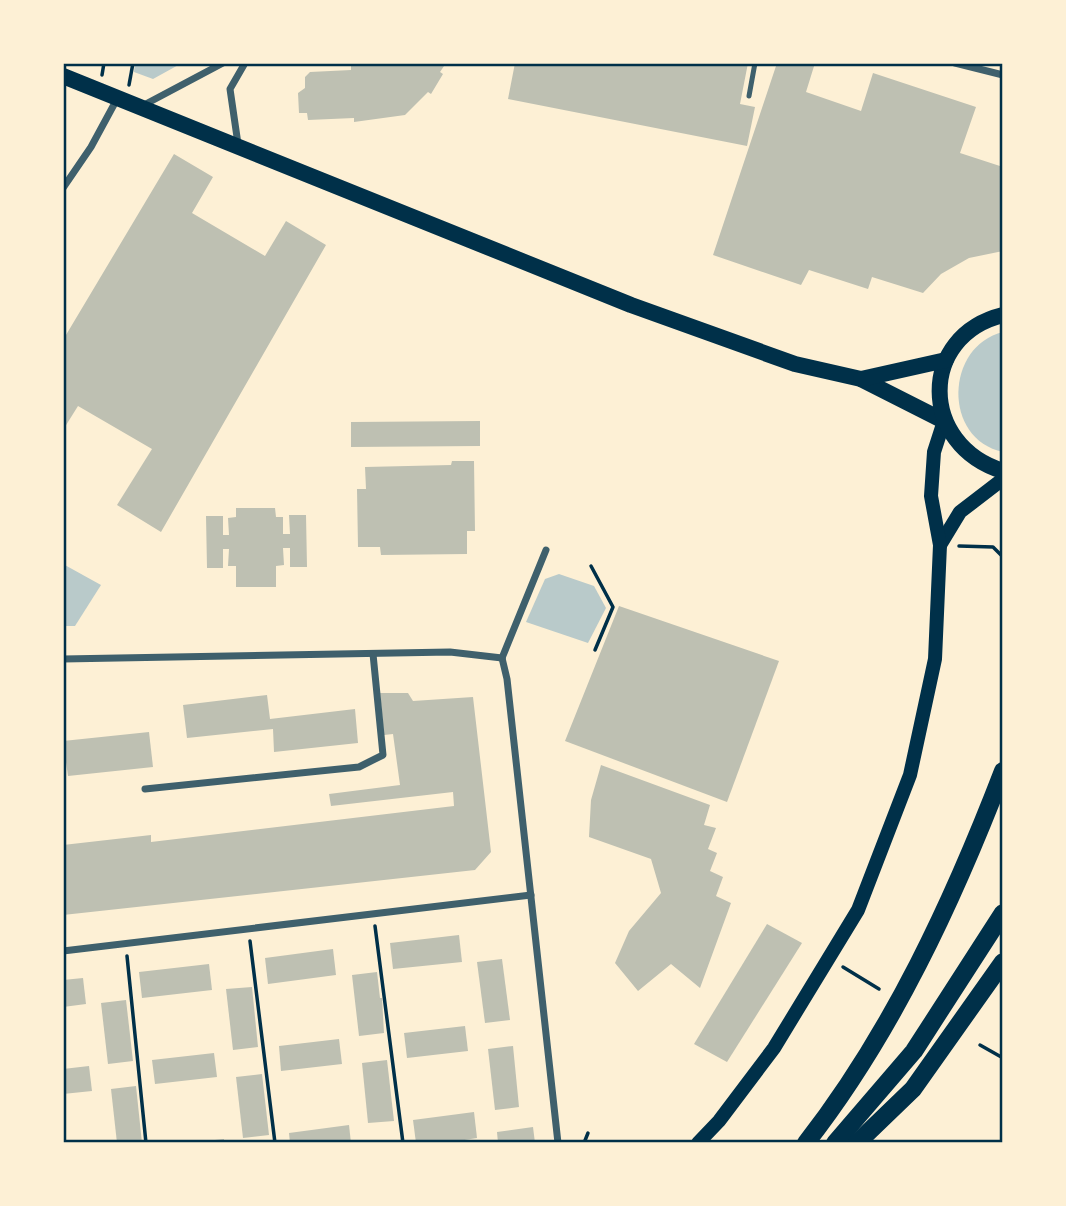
<svg xmlns="http://www.w3.org/2000/svg" width="1066" height="1206" font-family="Poppins,sans-serif">
  <style>
    .green { fill: #b9caca }
    .building { fill: #bec0b2 }
    .lines { fill: none; stroke-linecap: round; stroke-linejoin: round }
    .path { stroke: #003049; stroke-width: 3.5 }
    .service { stroke: #3f606c; stroke-width: 5 }
    .minor { stroke: #3f606c; stroke-width: 7 }
    .secondary { stroke: #003049; stroke-width: 14 }
    .primary { stroke: #003049; stroke-width: 16 }
    .trunk { stroke: #003049; stroke-width: 18 }
    .neatline { fill: none; stroke: #003049; stroke-width: 2.5 }
  </style>
  <rect width="100%" height="100%" fill="#fdf0d5"/>
  <g class="green">
    <polygon points="135,63 182,63 153,79 134,72"/>
    <path d="M1003,332V452C942,439 945,346 1003,332Z"/>
    <polygon points="63,564 101,585 75,626 63,626"/>
    <polygon points="559,574 594,586 606,608 588,643 526,622 545,579"/>
  </g>
  <g class="building">
    <polygon points="351,63 446,63 440,72 443,74 431,94 428,92 405,115 354,122 354,118 308,120 307,113 299,113 298,93 305,88 305,77 310,72 351,70"/>
    <polygon points="515,63 748,63 740,104 755,107 747,146 508,99"/>
    <polygon points="777,63 815,63 806,92 861,111 873,73 976,107 960,153 1003,167 1003,251 969,258 941,274 923,293 872,277 868,289 809,270 801,285 713,255"/>
    <polygon points="174,154 213,177 192,213 265,256 286,221 326,245 161,532 117,505 152,449 78,406 63,430 63,340"/>
    <polygon points="480,421 480,446 351,447 351,422"/>
    <polygon points="452,461 474,461 475,531 467,531 467,554 381,555 380,547 358,547 357,489 366,489 365,467 451,465"/>
    <polygon points="236,508 275,508 276,517 283,517 283,534 290,534 289,515 306,515 307,567 290,567 290,548 283,548 284,565 276,566 276,587 236,587 236,566 228,566 229,549 223,549 223,568 207,568 206,516 223,516 223,535 229,535 228,518 236,517"/>
    <polygon points="619,606 779,661 727,802 565,741"/>
    <polygon points="380,693 408,693 413,701 473,697 491,852 475,870 63,915 63,845 151,835 151,842 454,806 453,792 331,806 329,794 400,785 393,734 384,735"/>
    <polygon points="267,695 270,719 355,709 358,743 274,752 273,729 187,738 183,705"/>
    <polygon points="149,732 153,767 68,776 63,741"/>
    <polygon points="601,765 710,805 704,825 716,828 708,849 717,853 710,871 723,877 716,896 731,903 700,988 671,964 638,991 615,963 629,931 661,893 651,859 589,837 591,800"/>
    <polygon points="767,924 802,943 727,1062 694,1044"/>
    <polygon points="459,935 462,962 393,969 390,943"/>
    <polygon points="333,949 336,975 268,984 265,958"/>
    <polygon points="502,959 510,1020 485,1023 477,962"/>
    <polygon points="209,964 212,990 142,998 139,972"/>
    <polygon points="377,972 380,998 382,998 384,1033 359,1036 352,975"/>
    <polygon points="83,978 86,1004 63,1007 63,980"/>
    <polygon points="252,987 258,1047 233,1050 226,989"/>
    <polygon points="126,1000 133,1061 108,1064 101,1003"/>
    <polygon points="465,1026 468,1051 407,1058 404,1033"/>
    <polygon points="339,1039 342,1064 281,1071 279,1046"/>
    <polygon points="513,1046 519,1107 495,1110 488,1049"/>
    <polygon points="214,1053 217,1077 155,1084 152,1060"/>
    <polygon points="387,1060 394,1121 368,1123 362,1063"/>
    <polygon points="89,1066 92,1091 63,1094 63,1069"/>
    <polygon points="262,1074 269,1135 243,1138 236,1077"/>
    <polygon points="136,1086 142,1143 117,1143 111,1089"/>
    <polygon points="474,1112 477,1138 446,1143 416,1143 413,1120"/>
    <polygon points="349,1125 351,1143 290,1143 289,1133"/>
    <polygon points="533,1127 535,1143 498,1143 497,1132"/>
    <polygon points="224,1139 224,1143 205,1143 205,1141"/>
  </g>
  <g class="lines">
    <g class="path">
      <polyline points="102,75 104,63"/>
      <polyline points="129,85 133,63"/>
      <polyline points="959,546 993,547 1003,557"/>
      <polyline points="591,566 613,607 595,650"/>
      <polyline points="375,926 403,1143"/>
      <polyline points="250,941 275,1143"/>
      <polyline points="127,956 146,1143"/>
      <polyline points="843,967 879,989"/>
      <polyline points="980,1045 1003,1058"/>
      <polyline points="584,1143 588,1133"/>
    </g>
    <polyline class="service" points="749,96 755,63"/>
    <g class="minor">
      <polyline points="955,63 1003,75"/>
      <polyline points="142,106 223,63"/>
      <polyline points="238,144 230,89 245,63"/>
      <polyline points="63,188 91,147 117,99"/>
      <polyline points="502,658 507,679 558,1143"/>
      <polyline points="502,658 546,550"/>
      <polyline points="63,659 450,652 502,658"/>
      <polyline points="145,789 359,767 383,755 373,654"/>
      <polyline points="63,951 531,895"/>
    </g>
    <g class="secondary">
      <polyline points="940,545 960,512 1003,479"/>
      <polyline points="698,1143 719,1121 774,1048 858,910 910,775 935,659 940,545 931,496 934,452 944,421"/>
    </g>
    <g class="primary">
      <polyline points="63,76 631,305 795,364 861,379 944,421"/>
      <path d="M1003,315C918,336 919,445 1003,471"/>
      <polyline points="861,379 946,360"/>
    </g>
    <g class="trunk">
      <path d="M806,1143C892,1033 953,901 1003,771"/>
      <polyline points="835,1143 914,1051 1003,913"/>
      <polyline points="857,1143 913,1089 1003,962"/>
    </g>
  </g>
  <rect width="1066" height="1206" fill="none" stroke="#fdf0d5" stroke-width="130"/>
  <rect x="65" y="65" width="936" height="1076" class="neatline"/>
</svg>
